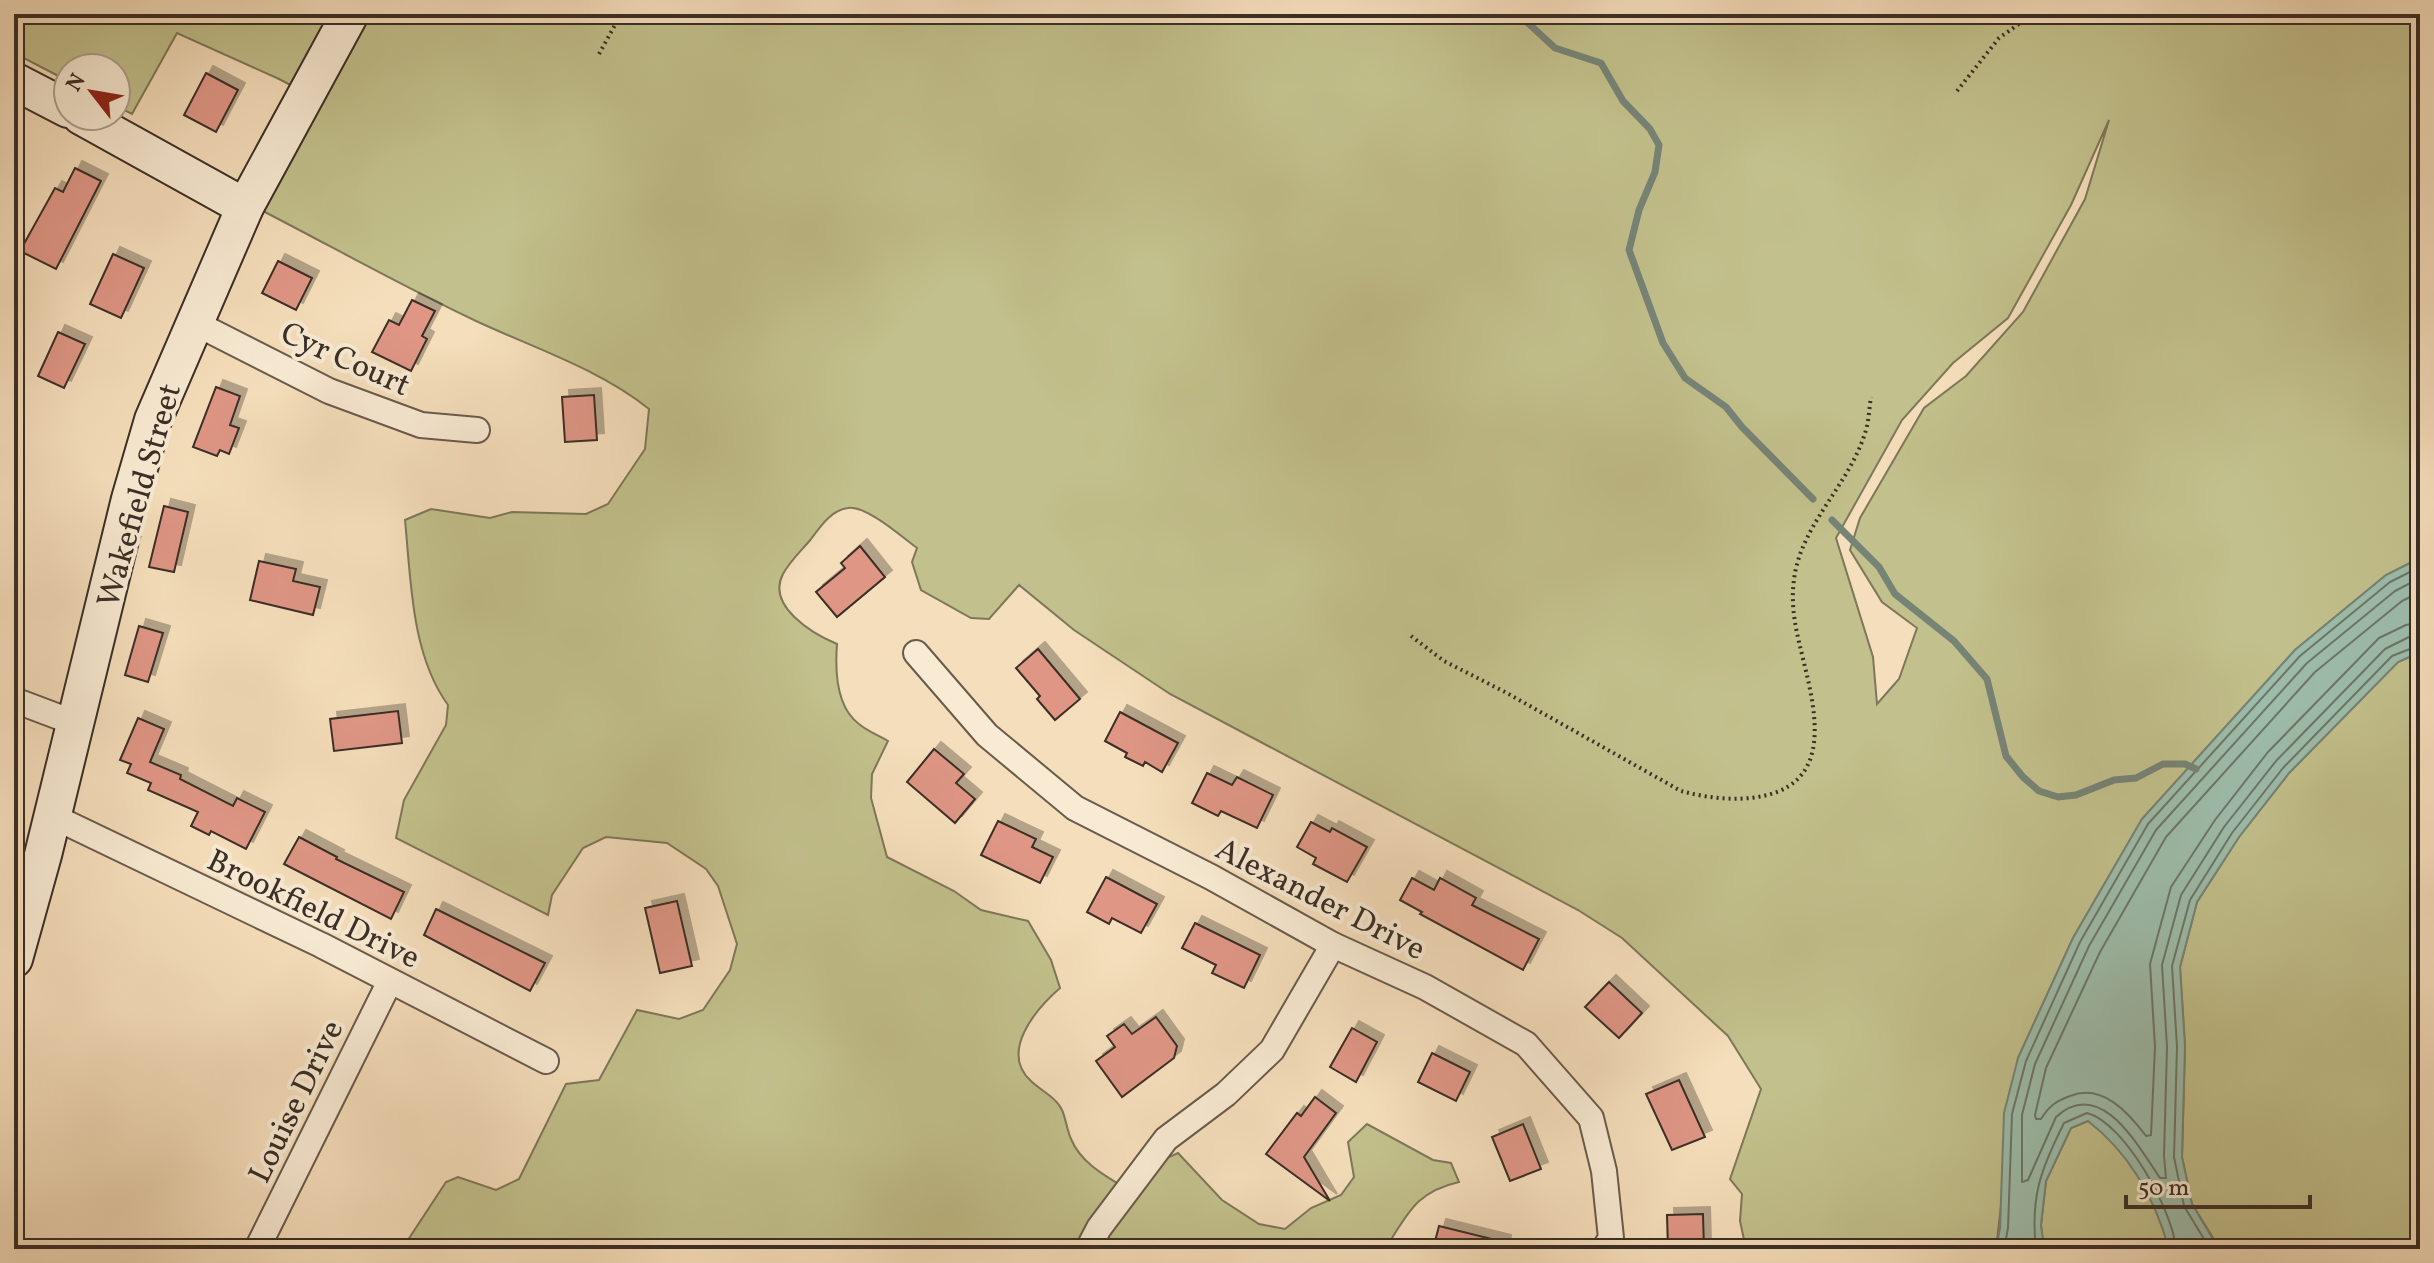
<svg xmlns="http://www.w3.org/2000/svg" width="2434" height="1263" font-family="Vollkorn,serif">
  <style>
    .green { fill: #c2c08c; stroke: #7e7759; stroke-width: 2; fill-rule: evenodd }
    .water { fill: #9dbdab; stroke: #768476; stroke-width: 2 }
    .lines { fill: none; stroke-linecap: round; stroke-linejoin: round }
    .shore { stroke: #6c7668; stroke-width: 2 }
    .stream { stroke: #768476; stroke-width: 7 }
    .building { fill: #df9685; stroke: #3b2e26; stroke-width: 2; filter: url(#shadow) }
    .street-casing { stroke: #6a5a4b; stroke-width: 28 }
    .secondary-casing { stroke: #3b2e26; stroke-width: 40 }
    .path { stroke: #3b2e26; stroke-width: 4; stroke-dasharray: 2 4; stroke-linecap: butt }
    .street { stroke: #f8ead3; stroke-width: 24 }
    .secondary { stroke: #f8ead3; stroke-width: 36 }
    .labels { text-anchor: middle; stroke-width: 8; stroke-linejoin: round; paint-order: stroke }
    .street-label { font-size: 32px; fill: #3b2e26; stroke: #f8ead3 }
  </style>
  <defs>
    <filter id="shadow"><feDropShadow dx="7" dy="-7" stdDeviation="0" flood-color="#0004"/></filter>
  </defs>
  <rect width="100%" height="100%" fill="#f5debb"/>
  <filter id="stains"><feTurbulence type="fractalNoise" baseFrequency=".0025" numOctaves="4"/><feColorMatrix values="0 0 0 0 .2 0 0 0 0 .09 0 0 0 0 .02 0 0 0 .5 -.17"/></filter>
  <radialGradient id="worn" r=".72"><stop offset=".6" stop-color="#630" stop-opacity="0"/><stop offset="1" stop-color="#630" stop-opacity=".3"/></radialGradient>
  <g class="green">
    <path d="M14,14H2420V558L2386,575L2295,650L2142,819L2073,938L2018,1058L1996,1249H1746L1740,1221L1742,1194L1730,1179L1761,1089L1728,1036L1622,938L1578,910L1170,694L1074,630L1019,585L989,619L971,618L921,590L912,562L917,548C902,537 866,505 848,508C831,510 820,527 811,539C802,550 790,561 783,574C766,606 813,634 837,644C835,670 836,707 859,724C867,731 878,735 888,741L872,774L871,798L887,857L954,891L981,910L1028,921L1051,960L1060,988C1036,1009 999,1052 1031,1081C1040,1090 1057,1098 1062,1110C1066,1119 1067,1130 1071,1139C1082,1165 1108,1177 1130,1191L1167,1158L1178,1153L1222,1200L1259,1224L1285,1229L1311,1208L1341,1195L1354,1177L1348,1142L1367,1124L1433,1160L1451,1163L1459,1182C1415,1192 1408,1214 1385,1249H402L446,1182L458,1177L496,1190L519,1179L566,1084L599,1080L637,1010L679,1019L703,1010L730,970L737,944L718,886L706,869L667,843L606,837L583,848L552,895L548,915L396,838L404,800L446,725L448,705C411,654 411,580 405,520L431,509L490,518L512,512L586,514L608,504L645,449L649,409C599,369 534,348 476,321C402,286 331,246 259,209L319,100L279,79L177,33L132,114L116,106V68H68V81L14,53ZM2109,120L2085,199L2023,312L1966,376L1924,408L1860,518L1850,550L1882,602L1917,628L1899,679L1877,704L1873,657L1836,538L1902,420L1953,363L2008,318L2071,205Z"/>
    <polygon points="2420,652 2420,1249 2220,1249 2192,1204 2182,1157 2185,1046 2180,967 2197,902 2239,837 2289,773 2398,662"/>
    <path d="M2088,1121C2096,1127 2106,1133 2113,1141C2140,1170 2159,1211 2169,1249H2044L2041,1225L2046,1181L2071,1128Z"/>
  </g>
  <path class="water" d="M2420,558V652L2398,662L2289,773L2239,837L2197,902L2180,967L2185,1046L2182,1157L2192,1204L2219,1249H2169C2155,1199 2129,1153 2088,1121L2071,1128L2046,1181L2041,1225L2044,1249H1996L2000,1228L2004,1113L2018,1058L2073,938L2142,819L2295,650L2386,575Z"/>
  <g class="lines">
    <g class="shore">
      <path d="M2420,578L2395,591L2307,663L2156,830L2089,946L2035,1064L2022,1115V1182L2028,1180L2056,1117C2101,1076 2138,1146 2160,1178H2166L2164,1156L2167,1047L2162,965L2181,895L2224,827L2276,761L2385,649L2411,636L2420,635"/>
      <path d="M2420,592L2402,601L2315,672L2166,837L2100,952L2046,1068L2035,1115L2036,1119H2041C2049,1106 2056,1101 2070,1096C2102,1083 2128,1112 2146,1136L2151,1135L2155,1047L2150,964L2171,887L2215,820L2268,752L2379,638L2406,625L2420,623"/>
      <polyline points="2004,1249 2008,1228 2012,1114 2026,1061 2080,942 2148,824 2300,656 2390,582 2420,567"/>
      <path d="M2036,1249C2030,1197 2041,1169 2064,1123L2087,1113C2125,1123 2173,1211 2176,1249"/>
      <polyline points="2210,1249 2184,1206 2174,1157 2177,1047 2172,966 2190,900 2232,833 2283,768 2392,656 2420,645"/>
    </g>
    <g class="stream">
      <polyline points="1528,14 1528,23 1555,48 1601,63 1623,101 1650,129 1659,145 1655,172 1639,210 1629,250 1663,343 1685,378 1726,407 1742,427 1813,499"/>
      <polyline points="1832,520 1879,567 1895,594 1954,641 1987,679 2006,756 2023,777 2039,791 2058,797 2076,795 2114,780 2136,778 2163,764 2185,764 2196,769"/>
    </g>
  </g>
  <g class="building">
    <polygon points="206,73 238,90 216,132 184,115"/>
    <polygon points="75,168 101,181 56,269 20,251 55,188 63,192"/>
    <polygon points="113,254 144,268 121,318 90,304"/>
    <polygon points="278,261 312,278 296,310 262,293"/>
    <polygon points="412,300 435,311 422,336 427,339 411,371 372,352 389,320 399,325"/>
    <polygon points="58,332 85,344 64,388 38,376"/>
    <polygon points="216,387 240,396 230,425 239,428 229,454 220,450 217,456 193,447"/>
    <polygon points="594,395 597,440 565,442 562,397"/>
    <polygon points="164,506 188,512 174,572 149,567"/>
    <polygon points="860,546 885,577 837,617 816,592 845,568 841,563"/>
    <polygon points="259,561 296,569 293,581 320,587 313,615 250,600"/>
    <polygon points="139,626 163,633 148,682 125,675"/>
    <polygon points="1038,649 1080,699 1055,720 1037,699 1040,696 1016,668"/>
    <polygon points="398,711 402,743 334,751 330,719"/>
    <polygon points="1120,712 1178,743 1162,772 1145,762 1143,766 1125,757 1127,753 1105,741"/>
    <polygon points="138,718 164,729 150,762 181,775 180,779 233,806 237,798 265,812 246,849 211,831 209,835 191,826 198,812 148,790 151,783 127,773 131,764 120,760"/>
    <polygon points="934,749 964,774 956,783 975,799 955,823 907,782"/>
    <polygon points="1207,773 1232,785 1237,777 1273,795 1257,828 1221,811 1218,816 1192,803"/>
    <polygon points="998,821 1036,839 1032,847 1053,857 1040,883 981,855"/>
    <polygon points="1311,822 1330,832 1332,828 1367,847 1347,882 1313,864 1316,858 1297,847"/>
    <polygon points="299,837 337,857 336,859 404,892 391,919 284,864"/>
    <polygon points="1106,877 1157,904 1141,933 1112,918 1109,924 1087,912"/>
    <polygon points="1412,878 1434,890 1440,878 1476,898 1472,905 1539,939 1523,970 1420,914 1422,912 1400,900"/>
    <polygon points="677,901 692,966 660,973 645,908"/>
    <polygon points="436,909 545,963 530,991 424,935"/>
    <polygon points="1195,923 1260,955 1244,988 1212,973 1216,965 1182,948"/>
    <polygon points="1609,982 1642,1013 1619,1038 1585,1007"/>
    <polygon points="1156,1017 1177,1046 1174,1058 1122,1097 1096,1061 1115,1047 1107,1036 1124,1024 1132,1034"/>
    <polygon points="1352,1028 1377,1042 1356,1082 1330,1067"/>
    <polygon points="1432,1053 1470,1072 1456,1101 1418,1082"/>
    <polygon points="1679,1080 1705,1137 1672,1150 1646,1094"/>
    <polygon points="1315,1097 1336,1113 1304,1157 1330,1201 1266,1154 1297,1113 1301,1116"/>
    <polygon points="1523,1124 1541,1169 1510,1181 1492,1137"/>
    <polygon points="1703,1214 1704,1249 1668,1249 1667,1215"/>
    <polygon points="1439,1226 1504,1242 1503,1249 1433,1249"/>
  </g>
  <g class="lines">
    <g class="street-casing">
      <g id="street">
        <polyline points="195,323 329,391 421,425 477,430"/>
        <polyline points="916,653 987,735 1075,808 1211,877 1333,945 1425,987 1526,1044 1591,1118 1604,1171 1611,1238 1604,1249"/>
        <polyline points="14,700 75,723"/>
        <polyline points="52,816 321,945 546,1061"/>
        <polyline points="257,1249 390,981"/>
        <polyline points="1088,1249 1099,1228 1166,1139 1226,1094 1272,1050 1333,945"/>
      </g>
    </g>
    <g class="secondary-casing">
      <g id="secondary">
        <polyline points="14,81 68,109"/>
        <polyline points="81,116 245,207"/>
        <polyline points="14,959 43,855 130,499 153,420 245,207 350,14"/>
      </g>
    </g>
    <g class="path">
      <polyline points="599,54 621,14"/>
      <polyline points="1957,91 1999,38 2033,14"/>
      <path d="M1411,636L1444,661L1505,692L1681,791C1711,799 1747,803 1777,792C1844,766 1803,674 1795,622C1792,604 1792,586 1796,568C1808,518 1850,482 1865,433C1869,422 1869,409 1871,397"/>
    </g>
    <use href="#street" class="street"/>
    <use href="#secondary" class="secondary"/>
  </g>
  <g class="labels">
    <g class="street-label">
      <text transform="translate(346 358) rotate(24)" y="11">Cyr Court</text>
      <text transform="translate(138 495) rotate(-74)" y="11">Wakefield Street</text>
      <text transform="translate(1321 898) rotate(27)" y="11">Alexander Drive</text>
      <text transform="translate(314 908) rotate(26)" y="11">Brookfield Drive</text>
      <text transform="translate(295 1101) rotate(-64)" y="11">Louise Drive</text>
    </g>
  </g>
  <rect width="2434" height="1263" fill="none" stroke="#f5debb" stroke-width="48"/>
  <rect x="16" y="16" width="2402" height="1231" fill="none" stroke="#3b2e26" stroke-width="4"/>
  <rect x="24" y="24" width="2386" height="1215" fill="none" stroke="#3b2e26" stroke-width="2"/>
  <g transform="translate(92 92) rotate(301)"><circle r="38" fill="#f8ead3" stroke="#ac9f8e" stroke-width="2"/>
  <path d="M0-6L14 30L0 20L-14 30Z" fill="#8f2418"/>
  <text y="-12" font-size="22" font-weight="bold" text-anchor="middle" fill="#3b2e26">N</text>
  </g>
  <path d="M2126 1195v12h184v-12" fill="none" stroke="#3b2e26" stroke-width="4"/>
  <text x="2138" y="1195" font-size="24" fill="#3b2e26" stroke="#f8ead3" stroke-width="6" paint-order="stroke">50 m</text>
  <rect width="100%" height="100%" filter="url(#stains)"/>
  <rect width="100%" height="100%" fill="url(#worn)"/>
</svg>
